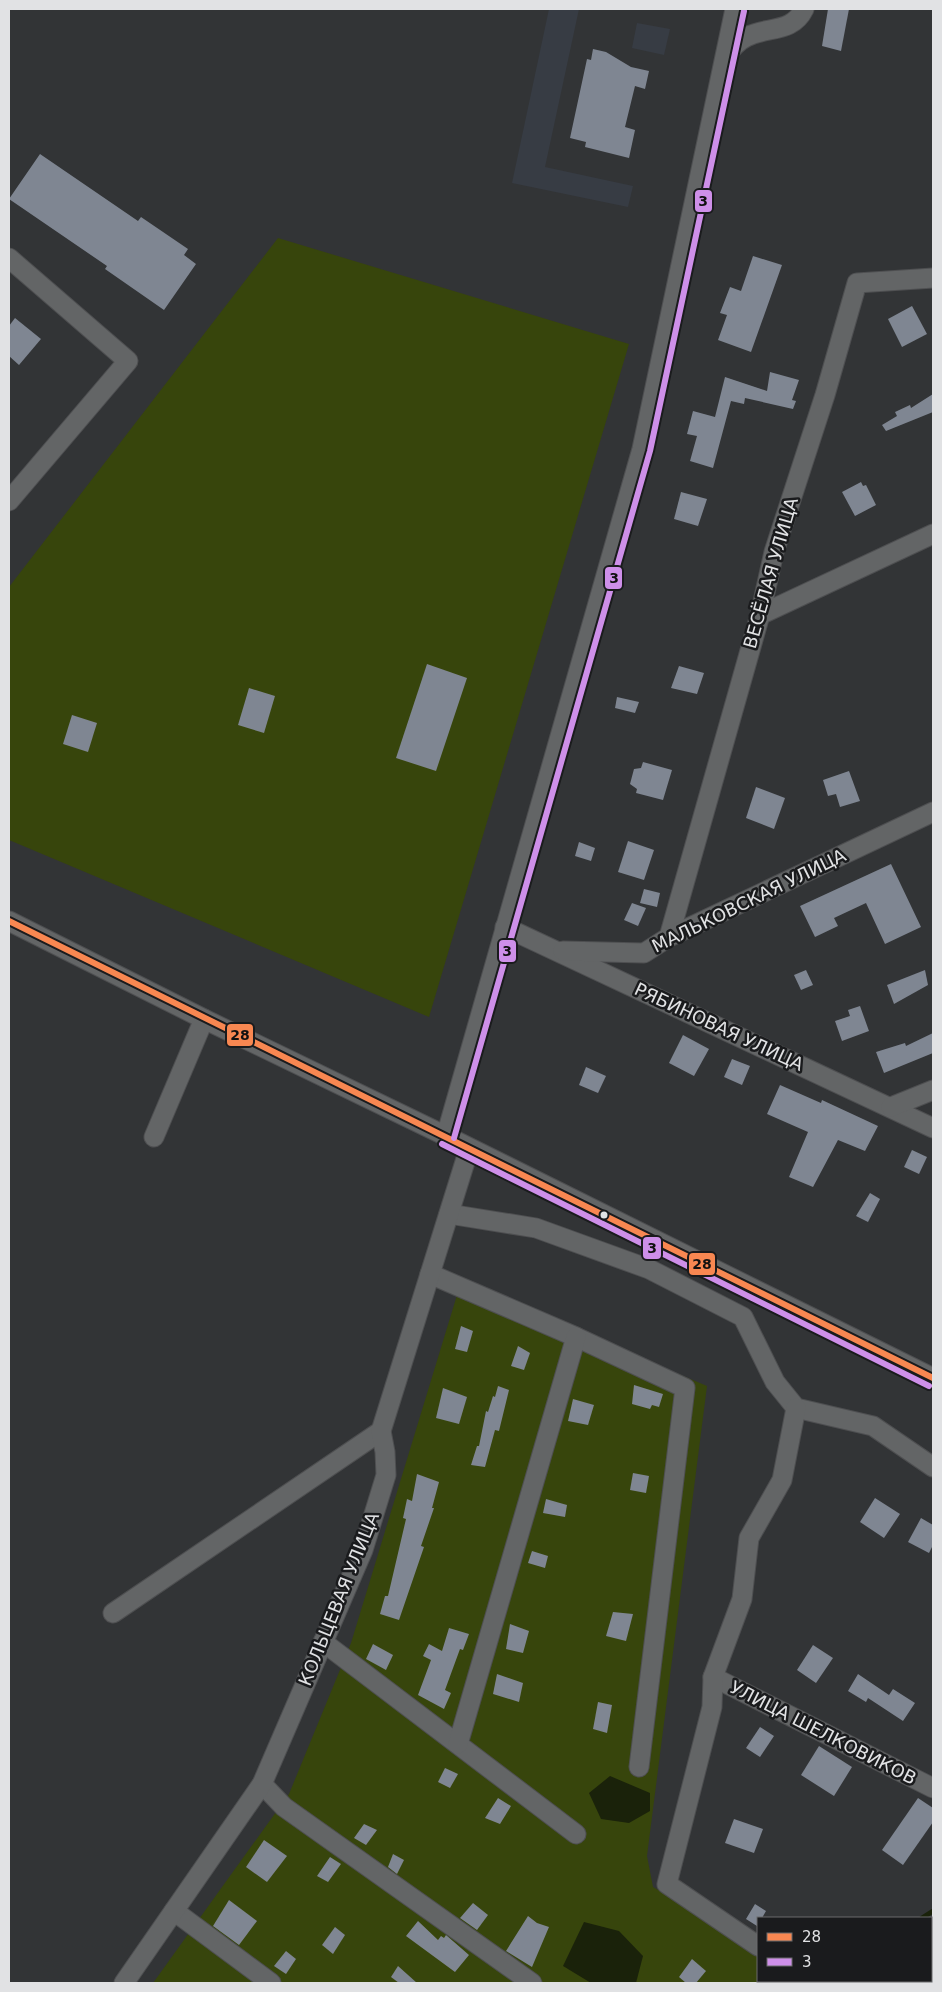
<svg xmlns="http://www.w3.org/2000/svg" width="942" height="1992" font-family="'DejaVu Sans',sans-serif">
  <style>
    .built { fill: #373c44 }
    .green { fill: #37450c }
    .water { fill: #1a220a }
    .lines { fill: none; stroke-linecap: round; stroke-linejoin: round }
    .stream { stroke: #1a220a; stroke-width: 5 }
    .building { fill: #7f8692 }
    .minor-casing { stroke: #4e4f51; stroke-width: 21 }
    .minor { stroke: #636566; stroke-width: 19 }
    .bus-1-casing { stroke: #1a1b1d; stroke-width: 10 }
    .bus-2-casing { stroke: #1a1b1d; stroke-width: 10 }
    .bus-1 { stroke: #f88751; stroke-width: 6 }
    .bus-2 { stroke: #ce8fe9; stroke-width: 6 }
    .bus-dot { fill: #e1e2e4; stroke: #1a1b1d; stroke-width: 2 }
    .labels { text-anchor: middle; stroke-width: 5; stroke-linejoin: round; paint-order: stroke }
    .street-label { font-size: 18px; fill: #e1e2e4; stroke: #1a1b1d }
    .line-badge { stroke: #1a1b1d; stroke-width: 2 }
    .pale-badge-label { font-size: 14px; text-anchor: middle; font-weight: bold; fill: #111 }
  </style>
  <rect width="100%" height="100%" fill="#323436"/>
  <g class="built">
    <polygon points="549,9 579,9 545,167 633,186 628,207 512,183"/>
    <polygon points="637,23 670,29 664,55 632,48"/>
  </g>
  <g class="green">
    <polygon points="278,238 629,344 429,1017 9,840 9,587"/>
    <polygon points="461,1282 707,1386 647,1856 653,1887 758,1948 758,1981 788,1981 788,1983 153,1983 289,1794 351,1643"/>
  </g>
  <g class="water">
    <polygon points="610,1776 650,1793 650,1811 629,1823 601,1819 589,1793"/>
    <polygon points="584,1922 619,1931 643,1956 636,1983 591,1983 563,1966"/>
  </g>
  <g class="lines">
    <g class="stream">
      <polyline points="922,1918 933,1911"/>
      <polyline points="841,1983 844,1981"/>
    </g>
  </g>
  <g class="building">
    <polygon points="828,9 849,9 841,51 822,46"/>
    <polygon points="593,49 606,52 631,67 649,71 645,89 635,86 625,127 635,130 629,158 585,147 586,142 570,138 587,59 591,60"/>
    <polygon points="40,154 138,221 141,217 188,249 184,255 196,264 164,310 105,269 107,266 9,199"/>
    <polygon points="753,256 782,265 751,352 718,340 727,315 720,313 730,287 741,291"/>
    <polygon points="912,306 927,334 902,347 888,319"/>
    <polygon points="15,318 41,339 19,365 9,356 9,326"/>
    <polygon points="770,372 799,380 792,400 796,401 793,409 745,398 744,404 731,401 713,468 690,461 697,436 687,434 693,411 715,417 725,377 767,391"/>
    <polygon points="933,394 933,412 886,431 882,425 897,416 895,412 910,405 911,408"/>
    <polygon points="861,482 863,486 866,485 876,505 855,516 842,492"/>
    <polygon points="681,492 707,499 698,526 674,519"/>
    <polygon points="427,664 467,678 436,771 396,758"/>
    <polygon points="679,666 704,673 697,694 671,688"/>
    <polygon points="249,688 275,696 264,733 238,725"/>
    <polygon points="617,697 639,702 635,713 615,708"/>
    <polygon points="72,715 97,723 88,752 63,744"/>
    <polygon points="643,762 672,770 663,800 636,793 637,789 630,784 634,769 641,768"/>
    <polygon points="849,771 860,801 840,807 836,794 828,796 823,780"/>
    <polygon points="756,787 785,798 774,829 746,818"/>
    <polygon points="628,841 654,850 644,880 618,872"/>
    <polygon points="579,842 595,848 591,861 575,856"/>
    <polygon points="891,864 921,927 885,944 866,903 834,918 838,926 815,937 800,906"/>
    <polygon points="644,889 660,893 657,907 640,903"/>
    <polygon points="632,903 646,908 638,926 624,920"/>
    <polygon points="806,970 813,985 801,990 794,975"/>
    <polygon points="925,970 928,985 894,1004 887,985"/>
    <polygon points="860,1006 869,1031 842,1041 835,1021 850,1016 848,1010"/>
    <polygon points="933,1033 933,1053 884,1073 876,1052 905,1043 906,1046"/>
    <polygon points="683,1035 709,1049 694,1076 669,1063"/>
    <polygon points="732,1059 750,1066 742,1085 724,1077"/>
    <polygon points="586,1067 606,1076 598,1093 579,1085"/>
    <polygon points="780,1085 821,1103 822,1100 878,1126 865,1151 838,1140 813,1187 789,1177 808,1132 767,1114"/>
    <polygon points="912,1150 927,1157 919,1174 904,1167"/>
    <polygon points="870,1193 880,1199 868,1222 856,1216"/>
    <polygon points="461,1326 473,1331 467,1352 455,1349"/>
    <polygon points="518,1346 530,1353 524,1370 511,1366"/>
    <polygon points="634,1385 663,1394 659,1407 652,1405 650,1409 632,1404"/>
    <polygon points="498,1386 509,1390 499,1431 495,1430 485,1467 471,1465 477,1446 479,1446 486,1411 488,1412 493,1396 495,1397"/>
    <polygon points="443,1388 467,1397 459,1424 436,1418"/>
    <polygon points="573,1399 594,1405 588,1425 568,1421"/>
    <polygon points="633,1473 649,1476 646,1493 630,1490"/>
    <polygon points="417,1474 439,1482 432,1508 434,1508 421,1546 424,1547 399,1620 380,1614 385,1596 388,1596 406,1519 403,1518 407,1499 412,1501"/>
    <polygon points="875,1498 900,1514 884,1538 860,1522"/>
    <polygon points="546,1499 567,1505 565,1517 543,1513"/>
    <polygon points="921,1518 933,1525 933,1545 929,1553 908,1542"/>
    <polygon points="532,1551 548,1556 545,1568 528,1563"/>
    <polygon points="613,1612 633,1614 626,1641 606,1636"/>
    <polygon points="510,1624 529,1631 523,1653 506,1649"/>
    <polygon points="449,1628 469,1634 463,1650 460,1649 445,1690 451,1693 444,1709 418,1695 431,1660 423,1656 429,1644 442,1651"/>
    <polygon points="373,1644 393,1655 386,1670 366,1659"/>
    <polygon points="813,1645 833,1658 816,1683 797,1670"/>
    <polygon points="497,1674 523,1683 519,1702 493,1694"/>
    <polygon points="858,1674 889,1695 893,1689 915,1703 903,1721 868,1698 866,1702 848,1691"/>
    <polygon points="598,1702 612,1705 607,1733 593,1729"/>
    <polygon points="760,1727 774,1736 760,1757 746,1748"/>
    <polygon points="819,1746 852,1767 834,1796 801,1775"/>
    <polygon points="445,1768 458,1774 450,1788 438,1782"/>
    <polygon points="498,1798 511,1806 500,1824 485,1818"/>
    <polygon points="918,1798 933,1808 933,1822 903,1865 882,1850"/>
    <polygon points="734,1819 763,1829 754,1853 725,1843"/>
    <polygon points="364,1824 377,1830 366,1845 354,1838"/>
    <polygon points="264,1840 287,1856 267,1882 246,1867"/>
    <polygon points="393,1854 404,1860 397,1874 388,1867"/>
    <polygon points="330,1857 341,1864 328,1882 317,1876"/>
    <polygon points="229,1900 257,1921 239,1945 213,1926"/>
    <polygon points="473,1903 488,1915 477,1930 460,1918"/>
    <polygon points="755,1904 766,1911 762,1918 758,1918 757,1926 746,1919"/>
    <polygon points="528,1916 537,1923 549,1927 532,1967 506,1951"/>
    <polygon points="418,1921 438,1940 441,1936 444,1938 446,1935 469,1955 455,1972 406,1936"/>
    <polygon points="335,1927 345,1935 333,1954 322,1945"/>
    <polygon points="286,1951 296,1959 286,1974 274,1966"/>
    <polygon points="692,1959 706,1971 696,1983 686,1983 679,1977"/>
    <polygon points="398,1966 417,1983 399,1983 391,1977"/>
  </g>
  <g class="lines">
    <g class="minor-casing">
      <g id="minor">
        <path d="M726,57C749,17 788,42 804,9"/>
        <polyline points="9,258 128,361 9,501"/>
        <polyline points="760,615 933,534"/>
        <polyline points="9,921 204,1019 446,1136 933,1378"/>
        <polyline points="505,927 933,1128"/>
        <polyline points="669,937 760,615 774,552 825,395 857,283 933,278"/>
        <polyline points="563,951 644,953 669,937 933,812"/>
        <polyline points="891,1107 933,1090"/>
        <polyline points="446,1136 642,449 735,9"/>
        <polyline points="154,1137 204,1019"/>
        <polyline points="449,1214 536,1228 649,1269 743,1317 775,1382 796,1408 873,1426 933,1467"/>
        <polyline points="430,1274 576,1337 685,1388 639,1767"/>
        <polyline points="113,1613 381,1431"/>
        <polyline points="323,1642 576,1834"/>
        <polyline points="713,1677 933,1788"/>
        <polyline points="458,1744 576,1337"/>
        <polyline points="262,1784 284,1807 532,1983"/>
        <polyline points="174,1911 271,1983"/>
        <polyline points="758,1946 667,1884 712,1707 713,1677 742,1599 749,1538 782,1480 796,1408"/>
        <polyline points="124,1983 262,1784 363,1550 386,1475 385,1452 381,1431 469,1149"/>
      </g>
    </g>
    <use href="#minor" class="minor"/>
    <g class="bus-1-casing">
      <polyline id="bus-1" points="9,921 933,1378"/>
    </g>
    <g class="bus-2-casing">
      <g id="bus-2">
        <polyline points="454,1138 650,451 744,11"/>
        <polyline points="442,1144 929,1386"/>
      </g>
    </g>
    <use href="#bus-1" class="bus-1"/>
    <use href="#bus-2" class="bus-2"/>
  </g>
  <circle class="bus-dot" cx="604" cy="1215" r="4.5"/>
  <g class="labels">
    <g class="street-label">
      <text transform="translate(771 573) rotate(-74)" y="6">ВЕСЁЛАЯ УЛИЦА</text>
      <text transform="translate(749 901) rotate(-26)" y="6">МАЛЬКОВСКАЯ УЛИЦА</text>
      <text transform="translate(719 1027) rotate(25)" y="6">РЯБИНОВАЯ УЛИЦА</text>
      <text transform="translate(339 1599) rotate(-68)" y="6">КОЛЬЦЕВАЯ УЛИЦА</text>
      <text transform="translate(823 1733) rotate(27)" y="6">УЛИЦА ШЕЛКОВИКОВ</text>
    </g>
  </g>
  <g class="line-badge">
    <rect x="694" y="189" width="19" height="24" rx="5" fill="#ce8fe9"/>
    <rect x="604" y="566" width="19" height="24" rx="5" fill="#ce8fe9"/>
    <rect x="498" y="939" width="19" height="24" rx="5" fill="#ce8fe9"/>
    <rect x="226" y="1023" width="28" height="24" rx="5" fill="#f88751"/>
    <rect x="642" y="1236" width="20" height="24" rx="5" fill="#ce8fe9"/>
    <rect x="688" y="1252" width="28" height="24" rx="5" fill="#f88751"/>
  </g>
  <g class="pale-badge-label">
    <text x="703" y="206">3</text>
    <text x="614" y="583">3</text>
    <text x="507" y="956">3</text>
    <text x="240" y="1040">28</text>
    <text x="652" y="1253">3</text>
    <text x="702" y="1269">28</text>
  </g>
  <rect width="942" height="1992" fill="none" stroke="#e1e2e4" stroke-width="20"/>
  <rect x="757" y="1917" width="175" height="65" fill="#1a1b1d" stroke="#6a6b6d"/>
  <rect x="767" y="1933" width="25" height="8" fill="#f88751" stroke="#6a6b6d"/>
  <text x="802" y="1942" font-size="15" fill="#e1e2e4">28</text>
  <rect x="767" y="1958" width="25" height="8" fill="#ce8fe9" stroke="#6a6b6d"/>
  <text x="802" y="1967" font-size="15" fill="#e1e2e4">3</text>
</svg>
